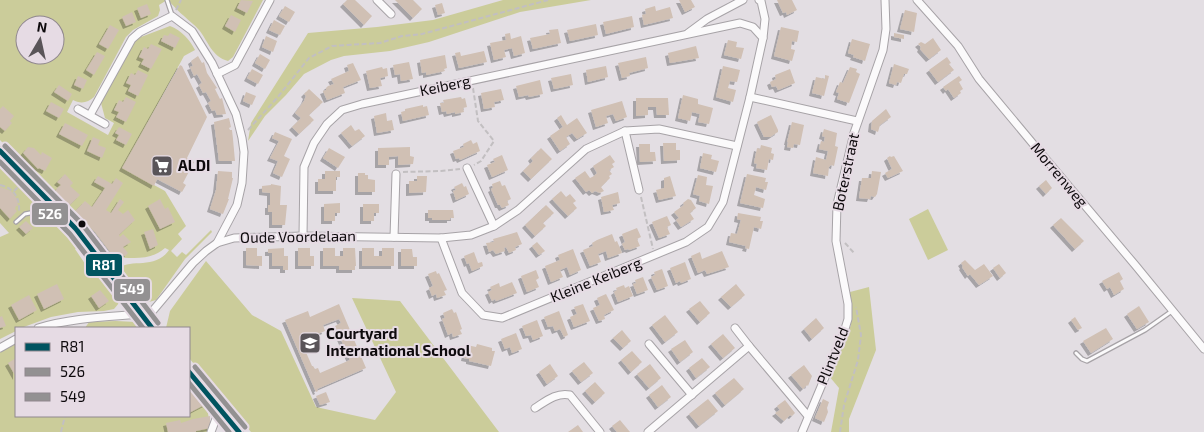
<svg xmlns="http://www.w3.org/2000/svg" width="1204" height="432" font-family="'Exo 2',sans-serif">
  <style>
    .green { fill: #cbcc9a; fill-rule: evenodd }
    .building { fill: #d0c0b4; fill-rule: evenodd; filter: url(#shadow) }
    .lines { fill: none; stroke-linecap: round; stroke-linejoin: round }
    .lane-casing { stroke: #a7a3a7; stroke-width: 5.5 }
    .street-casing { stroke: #a7a3a7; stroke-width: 9 }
    .path { stroke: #c2bfc1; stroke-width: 2; stroke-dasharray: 5 2.5; stroke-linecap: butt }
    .lane { stroke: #fbfafb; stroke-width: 3 }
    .street { stroke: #fbfafb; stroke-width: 7 }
    .bus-1-casing { stroke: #e6dbe4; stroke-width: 9 }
    .bus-2-casing { stroke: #e6dbe4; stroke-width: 9 }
    .bus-3-casing { stroke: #e6dbe4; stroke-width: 9 }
    .bus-1 { stroke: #005460; stroke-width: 5 }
    .bus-2 { stroke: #939192; stroke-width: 5 }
    .bus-3 { stroke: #939192; stroke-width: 5 }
    .bus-dot { fill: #0e0a0d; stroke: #e6dbe4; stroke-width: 2 }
    .labels { text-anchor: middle; stroke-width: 4; stroke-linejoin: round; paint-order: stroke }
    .street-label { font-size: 15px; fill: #0e0a0d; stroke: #e6dbe4 }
    .poi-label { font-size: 15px; font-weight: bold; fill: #0e0a0d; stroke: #e6dbe4; text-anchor: start }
    .line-badge { stroke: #e6dbe4; stroke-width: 2 }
    .badge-label { font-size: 14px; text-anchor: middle; font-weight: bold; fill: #fff }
  </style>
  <defs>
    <filter id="shadow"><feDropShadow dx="-3" dy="3" stdDeviation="0" flood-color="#0004"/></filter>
  </defs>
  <rect width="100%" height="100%" fill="#e3dee3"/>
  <g class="green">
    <path d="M0,0H263L233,57L228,61C212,57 208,41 199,30C194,24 189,21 184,16C177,11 174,5 167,0L159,5L160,10L158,16L133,30L126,37L94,97C88,103 80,104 73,100L67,112L108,135L114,123L105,118L101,103L135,41L141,37L170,26C181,30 190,40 195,50L184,56L123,168L165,191L186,226L178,234L182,239L171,251L177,257L182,252L186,255L211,230L212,232L185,259L156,300L142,304L118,270C127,257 155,271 169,250L165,248C150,261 132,258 114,257L95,232L40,181L0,140ZM25,25H55V55H25Z"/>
    <polygon points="503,0 591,0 520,12 429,42 390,51 344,56 331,60 304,74 286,95 265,116 248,141 251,123 308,33 377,27 433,20"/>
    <polygon points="0,161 82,244 75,249 92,274 101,271 119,298 119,303 114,309 104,311 78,312 51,317 21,328 16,328 16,331 0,339 0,237 9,233 0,223"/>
    <polygon points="928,209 948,250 928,260 909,219"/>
    <polygon points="206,261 252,315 281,331 316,407 375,420 396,392 352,298 400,301 499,432 251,432 189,358 189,328 166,328 170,311"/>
    <polygon points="869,287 876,350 849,419 849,432 831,432 839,388 829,376 851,325 850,292"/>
    <polygon points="116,321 136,322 142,328 85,328 89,322"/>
    <path d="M16,342V416H189V383C205,402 210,406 209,432H0V352Z"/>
  </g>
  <g class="building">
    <polygon points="241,0 253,1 247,13 237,8"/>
    <polygon points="347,0 355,0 372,16 364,25 343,4"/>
    <polygon points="395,0 413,0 422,9 413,18"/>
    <polygon points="679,0 691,0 695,7 685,12"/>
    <polygon points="777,0 792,0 797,10 787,15 786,12 783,13"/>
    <polygon points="442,3 445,13 438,15 435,5"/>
    <polygon points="147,4 151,14 141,18 137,8"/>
    <polygon points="285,6 295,12 289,22 279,16"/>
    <polygon points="655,6 656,11 670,7 673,18 644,25 642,15 646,14 645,9"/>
    <polygon points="905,10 917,13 914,32 900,29"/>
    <polygon points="132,12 136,22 126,26 122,17"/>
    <polygon points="231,15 241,20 235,32 225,26"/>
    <polygon points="632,16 634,27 606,34 603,22"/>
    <polygon points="274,20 285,26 280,35 269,30"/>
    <polygon points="596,24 598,35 570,41 567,30"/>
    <polygon points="110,25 119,30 108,49 99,44"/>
    <polygon points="781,27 799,31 797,42 792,41 791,49 795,50 792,61 774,56"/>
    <polygon points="558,29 561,43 533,49 530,38 550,34 549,30"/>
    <polygon points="170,33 180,38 175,48 161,41 164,35 168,36"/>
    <polygon points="510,33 511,39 521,36 525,53 514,56 512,48 504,50 506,57 494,60 490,43 506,40 505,34"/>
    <polygon points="894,33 904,35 904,39 894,37"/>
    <polygon points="266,36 277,41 273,52 262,47"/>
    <polygon points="933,38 941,50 929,59 920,49 921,47 918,44 921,42 925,44"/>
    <polygon points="852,39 870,44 865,61 853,57 854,55 848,53"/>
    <polygon points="728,40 737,42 736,47 744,48 741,59 724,55"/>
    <polygon points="151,44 162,49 151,69 141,64 144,59 139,57 144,47 148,49"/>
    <polygon points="696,46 699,58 670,63 668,53"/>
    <polygon points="484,51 487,62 459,68 455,53 460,52 461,56"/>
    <polygon points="97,52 105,56 94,75 86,70"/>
    <polygon points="260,54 270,60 265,69 255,63"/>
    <polygon points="445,55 447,68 444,69 445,71 426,75 426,72 422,73 420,60"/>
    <polygon points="198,56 202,63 204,62 207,73 217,88 215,89 220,99 222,98 226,114 217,115 215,110 212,111 208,103 211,101 206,92 203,93 199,85 202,83 197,74 194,76 190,67 193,66 191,61"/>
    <polygon points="646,57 648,68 629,73 630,76 622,78 618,63"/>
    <polygon points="947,57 951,63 949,64 954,70 938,82 929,70"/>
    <polygon points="409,62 413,79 401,81 400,74 395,75 393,65"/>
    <polygon points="353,63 361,80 343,87 345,93 327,100 323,91 326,90 326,88 328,86 334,84 331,79 349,71 347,65"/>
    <polygon points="894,64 909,69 907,74 904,74 901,83 897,82 896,85 889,83"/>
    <polygon points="180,65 182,66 207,117 187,158 194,162 183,183 186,185 182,192 157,179 154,186 122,168"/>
    <polygon points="606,66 608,77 588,82 586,70"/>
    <polygon points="723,66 740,70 737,82 730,81 728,88 736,90 733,102 716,97"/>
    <polygon points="382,67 383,69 387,68 388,76 380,78 382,86 370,88 366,71"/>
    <polygon points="850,67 857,69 856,72 860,74 849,103 837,99 839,93 836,92 840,82 843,83"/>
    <polygon points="252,69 263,75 258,84 247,78"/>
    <polygon points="790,69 795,83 778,90 776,86 772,87 770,82 776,79 775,75"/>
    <polygon points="138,70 148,75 138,96 128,91 131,85 126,83 131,73 135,75"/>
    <polygon points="571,74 573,85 554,89 551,78"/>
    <polygon points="825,75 829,76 824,96 812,93 816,77 825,79"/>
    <polygon points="78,76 87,80 83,89 74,85"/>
    <polygon points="959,76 962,80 959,82 963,89 960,91 961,93 954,98 948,89 946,91 943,87"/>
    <polygon points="540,80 543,94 529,97 528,95 519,97 516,86"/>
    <polygon points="59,85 72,94 68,101 54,92"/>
    <polygon points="309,89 323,102 309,115 314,120 299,134 292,127 301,118 295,113 304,101 306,96 304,94"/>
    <polygon points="501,89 504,100 494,102 495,107 484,109 481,93"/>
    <polygon points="246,92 256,96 252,105 243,101"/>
    <polygon points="683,95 698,99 698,104 713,108 709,124 698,122 700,114 692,112 690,121 678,118"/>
    <polygon points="126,97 136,102 126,122 116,117 119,112 114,110 119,100 123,102"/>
    <polygon points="461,97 462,99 465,98 467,107 463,108 464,112 455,114 455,112 447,114 446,111 442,112 440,103 444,103 443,100"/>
    <polygon points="636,98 668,98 669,115 657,115 656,107 648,107 648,115 636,116"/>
    <polygon points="622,101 627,117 616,121 613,114 606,116 608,123 596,127 591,110"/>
    <polygon points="51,102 64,109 59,118 46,111"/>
    <polygon points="423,105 423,107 427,106 429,115 403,121 401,112 405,111 405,109"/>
    <polygon points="3,106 14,116 10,121 12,123 5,131 0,127 0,109"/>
    <polygon points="886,109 891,117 880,125 878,132 871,129 872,121"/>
    <polygon points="386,113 387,121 392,120 394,130 377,133 374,116"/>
    <polygon points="561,115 567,125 577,118 587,133 577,139 572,133 566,137 570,144 560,151 550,136 563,127 557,118"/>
    <polygon points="771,115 778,130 778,132 770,137 764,137 757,122"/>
    <polygon points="229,118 231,127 229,128 230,130 232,130 233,139 235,161 219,161 214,122"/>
    <polygon points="792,122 804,125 800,145 794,144 793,148 787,147 788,142 787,142"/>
    <polygon points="65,123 88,135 82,146 59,134"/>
    <polygon points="351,125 355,131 359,129 365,136 352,146 341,133"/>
    <polygon points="119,127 132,134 126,145 116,140 119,135 115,133"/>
    <polygon points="824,129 837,133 835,146 838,147 834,166 831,165 829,167 828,176 813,173 816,157 826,160 828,151 819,149 821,141 824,142 825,137 822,136"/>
    <polygon points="275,132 292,139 284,156 290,159 282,177 273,173 278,161 270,158 279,141 272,138"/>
    <polygon points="93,137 100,140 98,145 106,148 102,158 87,151"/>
    <polygon points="471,140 473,144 477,142 480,151 460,160 459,158 456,159 453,151 464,147 463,144"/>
    <polygon points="663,143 676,143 676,150 680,150 680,160 664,161"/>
    <polygon points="639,144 650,144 650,152 655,152 656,161 640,162"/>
    <polygon points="761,145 772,148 771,153 774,154 773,160 769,159 767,170 756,168 757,164 754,163 757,148 760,149"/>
    <polygon points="28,147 34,148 41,155 42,152 52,158 45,171 39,168 38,169 23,153"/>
    <polygon points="410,147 410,156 414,157 413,164 398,165 398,156 389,157 389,165 378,165 378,148"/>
    <polygon points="329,148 345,157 338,168 323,158"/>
    <polygon points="541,148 552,159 531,179 523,171 533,161 531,158"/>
    <polygon points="703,153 712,155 711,159 719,161 716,172 700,168"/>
    <polygon points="502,155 508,170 492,177 487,165 495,162 493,159"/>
    <polygon points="610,155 615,162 612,164 614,167 609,170 612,174 609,176 610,178 601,187 604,191 600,193 595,191 592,193 589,190 586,192 575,178 585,171 590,178 594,176 597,173 593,166"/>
    <polygon points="890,156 891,157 894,156 903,171 888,178 885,173 892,169 887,158"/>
    <polygon points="218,171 232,172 232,178 233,178 228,199 229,199 223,214 210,209 216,190"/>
    <polygon points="325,171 340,171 340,177 336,177 336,191 318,191 318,179 325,179"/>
    <polygon points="872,171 881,172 877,194 875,197 871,196 870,199 859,198 862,178 871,178"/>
    <polygon points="358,173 365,173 365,175 368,175 368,179 375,180 375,192 358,192"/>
    <polygon points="65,174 73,183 70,186 80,195 69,206 55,192 57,188 61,185 57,182"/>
    <polygon points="747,174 766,178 765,182 768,182 766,190 756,187 754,195 765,199 763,208 740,203"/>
    <polygon points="698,175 707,177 706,185 713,186 709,204 699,201 700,196 693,194"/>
    <polygon points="98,176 112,184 116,178 123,183 106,210 111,213 120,199 124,202 118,210 123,214 128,210 135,220 119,235 120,237 123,234 131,242 123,247 128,253 125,256 119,254 114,257 95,232 74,212 85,201 92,207 105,188 94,182"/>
    <polygon points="417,176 427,176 426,192 409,193 409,181 417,181"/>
    <polygon points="670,176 676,196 659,200 656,190 664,188 664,178"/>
    <polygon points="1046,180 1052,188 1046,194 1039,186"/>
    <polygon points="500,181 502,186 505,185 511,199 507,201 509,205 502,208 500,205 498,205 491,189 493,188 492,184"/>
    <polygon points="462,183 464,187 466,186 469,194 456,200 453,191 456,190 454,187"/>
    <polygon points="271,184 281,186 280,205 287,205 285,225 272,225 272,212 268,212 268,205 270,205 270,193 262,192 262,186 271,185"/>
    <polygon points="0,187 11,191 17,199 18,206 16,206 15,209 17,211 10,219 0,208"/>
    <polygon points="561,191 566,197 570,194 576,201 573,203 577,208 568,216 552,199"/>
    <polygon points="618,192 620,203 612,205 614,210 604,212 601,197"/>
    <polygon points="160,199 165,209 168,207 175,222 160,229 148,206"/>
    <polygon points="688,199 691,200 696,208 690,213 694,219 681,227 676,220 679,218 674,212 684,205 683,203"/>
    <polygon points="340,203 340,213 335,213 335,221 324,221 324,204"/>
    <polygon points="363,204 379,204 379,213 374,213 374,221 363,221"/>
    <polygon points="546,205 554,213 543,223 546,226 535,236 525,225"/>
    <polygon points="428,210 453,210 454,218 450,218 450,220 432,220 432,218 428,218"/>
    <polygon points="738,213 761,217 760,221 763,221 761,229 754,227 749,249 745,248 746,246 729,242 731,233 737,234 741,220 737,219"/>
    <polygon points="667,216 671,225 667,227 670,234 659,238 652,222"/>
    <polygon points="1061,218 1084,241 1075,249 1053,225"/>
    <polygon points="26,221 33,228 26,234 19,227"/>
    <polygon points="637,228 641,237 637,239 640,246 629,250 628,249 625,250 622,244 625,242 622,234"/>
    <polygon points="153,229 158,245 150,249 144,232"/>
    <polygon points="517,232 522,244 515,247 516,250 509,253 506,247 504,248 505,251 496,254 493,250 489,252 486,243 494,242 493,239"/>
    <polygon points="612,234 615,242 617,241 622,253 608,258 606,251 598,254 601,262 590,266 583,250 593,246 592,243 597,240"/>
    <polygon points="537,242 545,251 539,255 532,246"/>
    <polygon points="246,248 257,248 257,256 262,256 262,266 246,265"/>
    <polygon points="284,248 284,256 288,256 288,270 283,270 283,266 272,266 272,253 268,253 268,249"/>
    <polygon points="298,248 310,248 310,256 314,256 314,266 298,266"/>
    <polygon points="323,248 335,248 335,256 343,256 343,248 355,248 356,266 355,266 355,270 339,270 339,266 323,266"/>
    <polygon points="362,248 374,248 374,256 382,256 382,248 394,248 394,266 362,266"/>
    <polygon points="401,249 412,249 413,257 417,257 417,266 401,266"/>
    <polygon points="573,249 581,270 570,275 567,267 560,270 563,277 551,282 545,266 560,260 558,255"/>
    <polygon points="722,251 729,267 707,274 705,270 698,273 691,256 700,252 702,259"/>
    <polygon points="474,252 478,263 482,262 483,266 472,271 469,263 467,264 464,256"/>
    <polygon points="965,260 975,270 984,264 993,276 979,285 970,274 968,276 962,267 963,266 961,263"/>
    <polygon points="685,262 691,279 681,283 680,281 676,283 670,268"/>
    <polygon points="999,264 1006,273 1000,278 993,268"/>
    <polygon points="662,269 668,286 657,290 651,277 655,275 654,272"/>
    <polygon points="536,270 539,278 536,280 539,287 527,292 521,276"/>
    <polygon points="436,271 437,274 439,273 447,290 444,291 446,295 437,298 436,294 432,296 429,288 433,286 428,274"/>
    <polygon points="1119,272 1123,279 1120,281 1124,289 1114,295 1110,287 1107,289 1102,281"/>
    <polygon points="643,277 648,290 637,294 633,284 636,283 635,280"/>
    <polygon points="512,282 517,293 496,301 495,299 492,301 488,292 492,290 490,287 499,283 500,287"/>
    <polygon points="57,284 64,299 44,309 37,294"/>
    <polygon points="736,284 745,295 731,307 721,297"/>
    <polygon points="624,285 625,288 629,286 633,296 618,302 614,292 617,290 616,288"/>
    <polygon points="100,290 109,301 99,308 91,296"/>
    <polygon points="606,294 614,310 604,315 605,319 599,321 593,308 600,305 597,298"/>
    <polygon points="29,295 37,310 19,320 11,305"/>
    <polygon points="700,301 710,313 700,322 689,309"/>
    <path d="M339,304L366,368L317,389L318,391L316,392L285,320L308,311L310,317ZM339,319L341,323L335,326L350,360L320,373L318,368L315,369L313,366H312L305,350L307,349L303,340L325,331L323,325Z"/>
    <polygon points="583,304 590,321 574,327 570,317 577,314 574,307"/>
    <polygon points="1139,306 1149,322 1137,329 1127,314"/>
    <polygon points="452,309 454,313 456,312 462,329 460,330 462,334 453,337 452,333 448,335 442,319 445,318 443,313"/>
    <polygon points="559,311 568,335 564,337 560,329 555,331 553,326 548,327 544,317"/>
    <polygon points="665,315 678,332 665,342 652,325"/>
    <polygon points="2,316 6,326 0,328 0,317"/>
    <polygon points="1075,317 1082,328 1078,330 1071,320"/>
    <polygon points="816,318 824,328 812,339 804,329"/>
    <polygon points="537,320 543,336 533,340 531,335 526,336 522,326"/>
    <polygon points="1106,328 1113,339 1091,353 1083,341"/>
    <polygon points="622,330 631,341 623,348 613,338"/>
    <polygon points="516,333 522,349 512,353 510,347 505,349 501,339"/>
    <polygon points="723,334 735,348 723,358 711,344"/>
    <polygon points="685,340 693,352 680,362 671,349"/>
    <polygon points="477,344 492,348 492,351 495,351 491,366 469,361 469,359 464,358 467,345 476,347"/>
    <polygon points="632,351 642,362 631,372 621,360"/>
    <polygon points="16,358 16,377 8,363"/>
    <polygon points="702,358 710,367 696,378 689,368"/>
    <polygon points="584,362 593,373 581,382 572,371"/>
    <polygon points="550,364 558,376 547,384 539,372"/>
    <polygon points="650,364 661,378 649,388 637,374"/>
    <polygon points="804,365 812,376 808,386 807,385 803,389 791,375"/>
    <polygon points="734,378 744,389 725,405 715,393"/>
    <polygon points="595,382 605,393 595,402 585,391"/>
    <polygon points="662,385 671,397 658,407 649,395"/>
    <polygon points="189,390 206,404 189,413"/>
    <polygon points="326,392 330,402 320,405 316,396"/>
    <polygon points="708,399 718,411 699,426 689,414"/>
    <polygon points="823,399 829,402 827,408 828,412 824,422 815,418"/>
    <polygon points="785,400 795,413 792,416 790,415 784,421 775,413 780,410 777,406"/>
    <polygon points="210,416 210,428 196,431 196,432 168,432 166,423 180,420 181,423 193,419"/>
    <polygon points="620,420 630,432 617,432 612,426"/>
    <polygon points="578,425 583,432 568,432"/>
  </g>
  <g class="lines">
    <g class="lane-casing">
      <g id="lane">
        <polyline points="167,0 172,15"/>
        <polyline points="16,222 25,214 35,212 49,201"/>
        <polyline points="1076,353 1082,359 1087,361 1145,330 1172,311"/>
      </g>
    </g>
    <g class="street-casing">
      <g id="street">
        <polyline points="377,0 391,14"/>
        <polyline points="759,0 761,1 765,19 763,38"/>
        <polyline points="917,0 958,46 979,79 1044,157 1136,266 1204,349"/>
        <polyline points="688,33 707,19 743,0"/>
        <polyline points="217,74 235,65 270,0"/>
        <polyline points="750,97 857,121"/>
        <polyline points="78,109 105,124"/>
        <polyline points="90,115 132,39 140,32 172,16 192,31 212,63 236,114 242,138 244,152 242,183 237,205 217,243"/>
        <polyline points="625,131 639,190"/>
        <polyline points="0,151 76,229 152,328"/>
        <polyline points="467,168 494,226"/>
        <polyline points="303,236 304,167 314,143 327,124 342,110 362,104 740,23 753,27 763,38 750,97 723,202 708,227 686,242 502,318 483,315 462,293 441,238"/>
        <polyline points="394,237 396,174"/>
        <polyline points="145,320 193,263 206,251 217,243 234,238 303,236 441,238 471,235 494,226 518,210 586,149 625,131 659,129 737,146"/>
        <path d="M38,328C71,318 106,317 141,314"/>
        <polyline points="735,328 749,346"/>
        <polyline points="649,344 692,395"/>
        <polyline points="0,348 16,339"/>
        <polyline points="189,372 239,432"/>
        <path d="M535,408C546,401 557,392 570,395L600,432"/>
        <polyline points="211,432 217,416 222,413"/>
        <polyline points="648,432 749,346 808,416"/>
        <polyline points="802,432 844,332 848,319 848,304 836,241 837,204 854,133 883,50 886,29 885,0"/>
      </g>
    </g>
    <g class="path">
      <polyline points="176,10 181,0"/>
      <polyline points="473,88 478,121 494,141 481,161 474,165"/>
      <polyline points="248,130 277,98 309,58 332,46 380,43 402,36 422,34 548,0"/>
      <polyline points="403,172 441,171 460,169"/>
      <path d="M0,185C14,188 20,198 19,211"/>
      <polyline points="14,191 21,184"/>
      <polyline points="641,197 653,249"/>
      <polyline points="845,243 855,254"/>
      <polyline points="61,432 65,416"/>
      <polyline points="840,432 844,405 858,360 861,335 856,307"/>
    </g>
    <use href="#lane" class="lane"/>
    <use href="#street" class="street"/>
    <g class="bus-1-casing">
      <g id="bus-1">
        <polyline points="0,151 76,229 152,328"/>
        <polyline points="189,372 239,432"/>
      </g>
    </g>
    <g class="bus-2-casing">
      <g id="bus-2">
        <polyline points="0,162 70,234 143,328"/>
        <polyline points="189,383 229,432"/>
      </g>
    </g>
    <g class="bus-3-casing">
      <g id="bus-3">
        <polyline points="5,146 82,224 158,323"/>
        <polyline points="195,367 245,427"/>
      </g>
    </g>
    <use href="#bus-1" class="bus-1"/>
    <use href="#bus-2" class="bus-2"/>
    <use href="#bus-3" class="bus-3"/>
  </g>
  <defs>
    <g id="supermarket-square" transform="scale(1.125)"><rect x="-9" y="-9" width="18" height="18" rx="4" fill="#595458" stroke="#e6dbe4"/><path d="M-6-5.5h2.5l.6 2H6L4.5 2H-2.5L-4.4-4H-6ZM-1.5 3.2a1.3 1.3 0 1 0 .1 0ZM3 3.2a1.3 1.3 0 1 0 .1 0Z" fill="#fff"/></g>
    <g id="school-square" transform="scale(1.125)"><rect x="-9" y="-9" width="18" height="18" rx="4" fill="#595458" stroke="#e6dbe4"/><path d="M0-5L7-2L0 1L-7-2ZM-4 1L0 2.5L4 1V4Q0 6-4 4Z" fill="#fff"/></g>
  </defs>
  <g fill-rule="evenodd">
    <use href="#supermarket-square" x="162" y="166"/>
    <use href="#school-square" x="310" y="343"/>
  </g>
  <circle class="bus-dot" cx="82" cy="224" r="4.5"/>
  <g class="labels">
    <g class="street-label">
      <text transform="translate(445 86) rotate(-12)" y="5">Keiberg</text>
      <text transform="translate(846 172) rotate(-78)" y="5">Boterstraat</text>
      <text transform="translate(1059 175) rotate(50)" y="5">Morrenweg</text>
      <text transform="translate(298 237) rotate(-1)" y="5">Oude Voordelaan</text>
      <text transform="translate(596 280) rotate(-22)" y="5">Kleine Keiberg</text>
      <text transform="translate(833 356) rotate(-68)" y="5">Plintveld</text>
    </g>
    <g class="poi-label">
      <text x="178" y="171">ALDI</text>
      <text x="326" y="339">Courtyard<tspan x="326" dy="17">International School</tspan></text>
    </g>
  </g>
  <g class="line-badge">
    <rect x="31" y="202" width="38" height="24" rx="5" fill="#939192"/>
    <rect x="85" y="253" width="38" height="24" rx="5" fill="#005460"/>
    <rect x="113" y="278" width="38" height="24" rx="5" fill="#939192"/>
  </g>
  <g class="badge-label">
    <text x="50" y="219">526</text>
    <text x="104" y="270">R81</text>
    <text x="132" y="294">549</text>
  </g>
  <rect x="15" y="327" width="175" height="90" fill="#e6dbe4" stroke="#90878e"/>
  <rect x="25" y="343" width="25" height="8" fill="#005460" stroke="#90878e"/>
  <text x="60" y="352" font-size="15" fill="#0e0a0d">R81</text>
  <rect x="25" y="368" width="25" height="8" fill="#939192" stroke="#90878e"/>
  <text x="60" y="377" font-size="15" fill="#0e0a0d">526</text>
  <rect x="25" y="393" width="25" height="8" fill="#939192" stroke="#90878e"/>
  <text x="60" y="402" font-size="15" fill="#0e0a0d">549</text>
  <g transform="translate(40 40) rotate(9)"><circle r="24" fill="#e6dbe4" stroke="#90878e"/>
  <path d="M0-4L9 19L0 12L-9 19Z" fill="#595458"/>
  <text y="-8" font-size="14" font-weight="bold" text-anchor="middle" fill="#0e0a0d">N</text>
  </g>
</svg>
